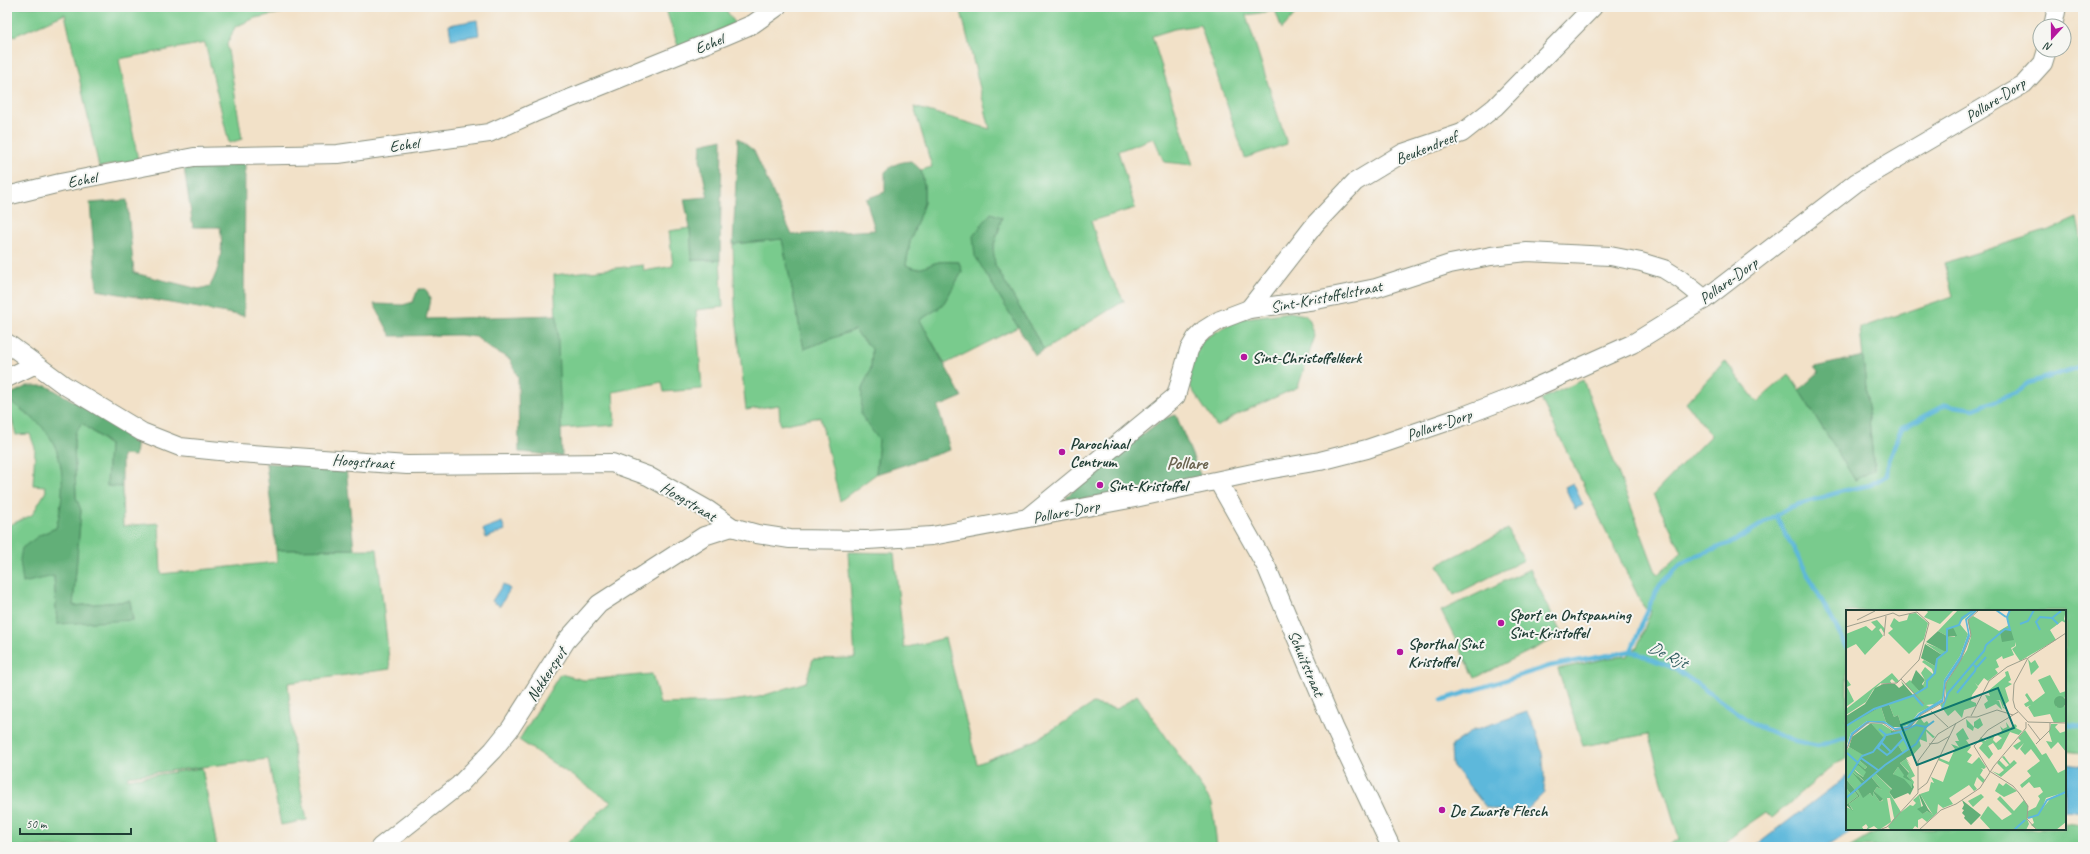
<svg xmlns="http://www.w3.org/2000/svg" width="2090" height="854" font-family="Caveat,sans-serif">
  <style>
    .green { fill: #79cb8d; stroke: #4c8460 }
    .forest { fill: #62af78; stroke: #407656 }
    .water { fill: #5db8db; stroke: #3e7a88 }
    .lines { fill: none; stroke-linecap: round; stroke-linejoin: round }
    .stream { stroke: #5db8db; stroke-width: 4.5 }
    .minor-casing { stroke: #888f7e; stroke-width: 20 }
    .minor { stroke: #fff; stroke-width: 18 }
    .poi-dot { fill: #b5179e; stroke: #f6f6f2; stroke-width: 1.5 }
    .labels { text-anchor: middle; stroke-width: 4; stroke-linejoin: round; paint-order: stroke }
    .street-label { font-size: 16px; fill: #1f3d34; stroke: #f6f6f2 }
    .poi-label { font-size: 16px; font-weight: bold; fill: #1f3d34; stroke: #f6f6f2; text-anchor: start }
    .water-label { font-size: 17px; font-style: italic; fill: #2e5c5e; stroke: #f6f6f2 }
    .quarter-label { font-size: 18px; font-weight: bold; fill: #6c6551; stroke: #f6f6f2 }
    .inset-river { fill: none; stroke: #5db8db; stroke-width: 2 }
    .inset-road { fill: none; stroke: #9e9f8d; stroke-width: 1 }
    .view { fill: #0f766e; fill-opacity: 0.15; stroke: #0f766e; stroke-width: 2 }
    .inset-edge { fill: none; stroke: #1f3d34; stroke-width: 2 }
  </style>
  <rect width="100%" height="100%" fill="#f6f6f2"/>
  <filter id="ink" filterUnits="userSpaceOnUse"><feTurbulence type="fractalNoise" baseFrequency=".025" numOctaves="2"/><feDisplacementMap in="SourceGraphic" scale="8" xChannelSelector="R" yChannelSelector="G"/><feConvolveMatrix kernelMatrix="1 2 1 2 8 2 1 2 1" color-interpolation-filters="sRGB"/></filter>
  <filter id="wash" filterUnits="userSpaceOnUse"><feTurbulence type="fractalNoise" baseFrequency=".012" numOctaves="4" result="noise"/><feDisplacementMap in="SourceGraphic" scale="16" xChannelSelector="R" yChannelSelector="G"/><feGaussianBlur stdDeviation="0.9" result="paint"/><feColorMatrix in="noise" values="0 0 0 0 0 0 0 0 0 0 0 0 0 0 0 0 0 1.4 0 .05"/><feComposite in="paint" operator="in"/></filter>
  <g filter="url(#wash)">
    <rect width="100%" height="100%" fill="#f2e1c8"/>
    <g class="green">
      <polygon points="7,7 311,7 255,18 235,27 227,44 242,139 229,143 205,43 119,59 138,160 99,167 65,14 7,39"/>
      <polygon points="665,7 724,7 735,23 679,49"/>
      <path d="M960,7H1272L1273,11L1246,15L1287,144L1245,158L1200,25L1174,29L1152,36L1193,165L1164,162L1154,138L1118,151L1135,208L1091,221L1106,268L1124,301L1044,350L995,265L993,248L1000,227L975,255L1018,327L945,364L920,320L942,306L962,272L959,262C953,262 945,261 939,262C924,265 922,273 906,265L910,242L924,203V184L921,170L932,167L914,107L990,129Z"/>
      <polygon points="1274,7 1301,7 1282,29"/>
      <polygon points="2077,218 2083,248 2083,753 2065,751 2065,611 1847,611 1847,759 1835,764 1772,818 1766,812 1740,830 1720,847 1665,847 1679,839 1648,734 1583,746 1558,669 1609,658 1627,656 1637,648 1651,611 1643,606 1541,399 1583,380 1657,575 1682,552 1653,495 1711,435 1686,403 1725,361 1757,402 1789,374 1855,480 1874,469 1860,328 1953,296 1944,263 2052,229"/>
      <polygon points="690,228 692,260 720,260 723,307 696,310 702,389 664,392 662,382 613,392 615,425 561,429 554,275 643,265 644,271 673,266 669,231"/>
      <polygon points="782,239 804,349 854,330 872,349 871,368 862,389 872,428 879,440 876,474 840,501 820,417 780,425 779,405 746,410 735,306 733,244"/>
      <polygon points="1290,312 1305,315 1309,319 1315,336 1298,387 1238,414 1217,427 1185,379 1197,343 1238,319"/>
      <path d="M7,399C19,408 33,417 43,428C68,454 65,496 56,528L40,535L54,576L57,624L133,619L130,601L73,606L81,511L76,497L74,443L75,433L82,423L109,445L107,486L122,487L123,526L159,523L161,574L277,562L276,550L377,549L390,669L288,683L294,756L307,820L281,825L268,759L127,776L128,779L202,768L217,847H7V526L32,515L46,491L45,486L33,485L35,448L30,434L16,435Z"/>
      <polygon points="1508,529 1524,560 1454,595 1438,565"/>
      <polygon points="848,552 894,553 904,648 945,638 977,764 1036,740 1093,704 1117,709 1137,695 1212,803 1217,847 563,847 611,802 519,740 560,674 584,680 652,674 660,704 724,702 759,697 806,682 813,659 855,658"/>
      <polygon points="1530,569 1562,635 1475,678 1441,611"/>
      <polygon points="2065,823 2083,825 2083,847 1850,847 1880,829 2065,829"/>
    </g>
    <g class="forest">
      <path d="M738,138L754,151L792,235L875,230L866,199L885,192V172C893,164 900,162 911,161L921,170L924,184V203L910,242L906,265C922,273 925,265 939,262C945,261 953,262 959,262L962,272L942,306L920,320L962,397L938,407L950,450L876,474L879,440L861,415L862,389L871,368L872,349L854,330L804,349L782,239L733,244Z"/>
      <polygon points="722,139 720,260 692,260 690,228 684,199 708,197 700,160 701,144"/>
      <path d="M245,161L244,316L97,290L90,203L127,200L134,273L199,289L210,286C220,269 224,247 220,227H193L184,168Z"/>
      <polygon points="991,213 1002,217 993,248 995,265 1044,350 1035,355 975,256 973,236"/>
      <polygon points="418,289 426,289 430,299 426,319 557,315 562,456 519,452 518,377 510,359 491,349 476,337 459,335 391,336 374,304 403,305 413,302"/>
      <polygon points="1863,356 1874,470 1855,480 1799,390 1819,372 1815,367"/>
      <path d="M27,386H47L137,437L135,456L122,455V487L107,486L109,444L82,423L75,433L74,443L76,497L81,510L73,606L130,601L133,620L57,624L54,576L23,583L20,560L22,548L40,535L56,528C65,496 67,454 43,428C33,417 19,408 7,399V396Z"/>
      <polygon points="1176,415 1201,477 1068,502 1066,497 1097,469 1163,419"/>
      <polygon points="266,463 346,468 354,549 276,550"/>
    </g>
    <g class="water">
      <polygon points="477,20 479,35 451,39 449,25"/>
      <polygon points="1573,483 1583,505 1575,509 1565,487"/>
      <polygon points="502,522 505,530 486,538 483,529"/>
      <polygon points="503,584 510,589 500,606 492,601"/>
      <path d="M1527,712C1542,742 1545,760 1544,793L1527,810L1503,812L1486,807L1452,765L1451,746L1474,730Z"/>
      <polygon points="2065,763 2083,765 2083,813 2065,811"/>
      <polygon points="1847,776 1847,829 1853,829 1826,847 1754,847"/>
    </g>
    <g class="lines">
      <g class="stream">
        <polyline points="1776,516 1847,647"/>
        <polyline points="1631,651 1651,602 1660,585 1680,565 1698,555 1733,542 1790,507 1846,490 1870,485 1887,475 1888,460 1902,428 1946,405 1974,409 2015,393 2028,383 2083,366"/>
        <polyline points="1442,700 1550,666 1631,651 1676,669 1753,724 1788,739 1817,746 1847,737"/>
        <polyline points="2065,725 2083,727"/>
      </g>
    </g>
  </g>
  <g filter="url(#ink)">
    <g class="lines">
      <g class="minor-casing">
        <g id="minor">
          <polyline points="2053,26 2057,7"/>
          <polyline points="7,196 60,183 194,157 338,154 489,133 534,113 725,36 753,24 777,7"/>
          <polyline points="1249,309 1316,223 1355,182 1403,153 1462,133 1495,107 1593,7"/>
          <polyline points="7,343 64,385 142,432 180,447 239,453 407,465 612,463 648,476 708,510 732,527 757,534 790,539 867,540 932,536 1135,498 1267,470 1320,461 1367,449 1458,418 1518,395 1632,344 1705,299 1857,182 2024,84 2043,63 2047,50"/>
          <polyline points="7,378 34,365"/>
          <polyline points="1218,481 1267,568 1334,727 1391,847"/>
          <polyline points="1027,518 1176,396 1189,350 1196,338 1204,330 1220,320 1249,309 1316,300 1376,288 1450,264 1491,256 1527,252 1610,256 1641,262 1664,269 1680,279 1705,299"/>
          <polyline points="380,847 459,785 493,750 510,729 566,641 599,604 704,536 732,527"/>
        </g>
      </g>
      <use href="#minor" class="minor"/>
    </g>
  </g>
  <g class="poi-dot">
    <circle cx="1244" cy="357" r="4"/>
    <circle cx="1062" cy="452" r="4"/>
    <circle cx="1100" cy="485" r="4"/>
    <circle cx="1501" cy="623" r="4"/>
    <circle cx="1400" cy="652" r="4"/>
    <circle cx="1442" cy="810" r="4"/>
  </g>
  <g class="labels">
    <g class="street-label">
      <text transform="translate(709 43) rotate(-22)" y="6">Echel</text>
      <text transform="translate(1995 99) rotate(-33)" y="6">Pollare-Dorp</text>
      <text transform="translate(404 144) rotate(-8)" y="6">Echel</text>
      <text transform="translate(1426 147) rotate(-22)" y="6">Beukendreef</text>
      <text transform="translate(82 179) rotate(-11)" y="6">Echel</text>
      <text transform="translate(1728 280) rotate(-36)" y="6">Pollare-Dorp</text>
      <text transform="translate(1326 296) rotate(-11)" y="6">Sint-Kristoffelstraat</text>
      <text transform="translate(1439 424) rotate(-19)" y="6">Pollare-Dorp</text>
      <text transform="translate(363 461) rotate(4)" y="6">Hoogstraat</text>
      <text transform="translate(689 501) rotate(31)" y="6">Hoogstraat</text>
      <text transform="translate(1066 511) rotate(-11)" y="6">Pollare-Dorp</text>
      <text transform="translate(1307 663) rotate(67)" y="6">Schuitstraat</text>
      <text transform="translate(546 674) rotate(-57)" y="6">Nekkersput</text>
    </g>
    <g class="poi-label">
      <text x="1252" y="363">Sint-Christoffelkerk</text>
      <text x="1070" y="449">Parochiaal<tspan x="1070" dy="18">Centrum</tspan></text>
      <text x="1108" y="491">Sint-Kristoffel</text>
      <text x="1509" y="620">Sport en Ontspanning<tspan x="1509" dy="18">Sint-Kristoffel</tspan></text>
      <text x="1408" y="649">Sporthal Sint<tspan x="1408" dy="18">Kristoffel</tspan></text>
      <text x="1450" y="816">De Zwarte Flesch</text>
    </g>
    <g class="water-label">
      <text transform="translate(1668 654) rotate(26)" y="6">De Rijt</text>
    </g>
    <g class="quarter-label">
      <text x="1187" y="469">Pollare</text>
    </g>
  </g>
  <g transform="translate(1846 610)">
    <rect width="220" height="220" fill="#f2e1c8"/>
    <path d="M80,0H108L94,14L78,7L82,2ZM112,0H129L113,13L122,24L114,46L98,70L97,88L89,94L80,95L84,97L72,103L64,114L56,117L52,105L48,107L43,94L69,85L59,74L64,70L74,82L79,70L75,63L79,57L88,65L86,59L76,52L78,50L89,56L91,49L96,45L79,33L101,41V27H109L107,17L101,19V26L92,21ZM164,0H220L218,9L220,13L216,11L204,20L210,30L174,51L166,39L170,36L169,32V36L165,38L168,45L157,49L156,46L150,50L153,57L149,59L152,63L142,71L138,68L132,76L129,73L132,77L126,85L125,91L130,93V96L118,100L116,108L109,100L102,106L94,95L100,90V73L121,40L125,27L122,10L127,6L153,21L163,15L161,7ZM70,3L82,13L78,29L63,44L42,23L47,19L44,16L48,8L53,12L61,10L63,4ZM31,10L39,19L38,23L35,18L33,20L37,26L19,45L10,34L0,39V24L20,16L26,21L30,17L25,12ZM182,49L185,53L189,50L193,57L185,65ZM162,61L165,70L162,72L166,74L159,78L163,91L157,96L160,99L157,98L154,90L150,91H153L156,100L150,94L140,99L138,94L142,91L139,85L144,86L142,81L160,66L159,62ZM46,63L53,71L50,73L46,69L44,71L46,74L35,73L27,80L20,92L0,105V99ZM204,65L214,83L220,81V88L215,87L210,97L220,96V112L208,113L204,104L188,107L182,97L185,95L180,97L178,94L183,91L179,85L181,83L187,92L199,83L192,70ZM0,68L5,75L1,77L8,91L0,97ZM35,97L40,112L21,111L5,123L0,137V115ZM76,105L75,109L78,113L81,111L83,114L80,119L89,127L87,128L80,121L81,132L73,129L75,136L67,145L63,139L57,143L45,124L37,128L25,113L36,114L47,121L67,117ZM134,108L137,115L132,119L128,117L127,121L121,117L120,109L128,117V112ZM160,112L164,118L169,114L171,116L170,118L176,121L173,125L164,122L155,139L152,140L147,133L142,136L147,144L143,149L133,138L137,133L133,130L135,127L139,131L149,124L147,130L150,133L156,128L151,125L156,121L154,116L157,119L161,117ZM205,114H212L209,117L214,123L220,121V142L212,132L205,139L200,131L206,132L203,122ZM117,118L123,129L120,130L125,137L121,142L126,145L121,152L126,154L133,147L140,157L138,159L135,158L137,160L134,165L139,170L137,173L131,167L128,175L131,179L128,181L123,175L103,188L107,194L97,198L92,194L91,203L81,212L76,208L72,210V218L69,216L66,220H45L42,217L49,207L64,195L67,196L70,193L67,190L73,185L77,204L81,201L87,205L74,184L83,181L85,172L88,173L85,167L97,172L103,155L92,150L93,148L103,152L109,139L105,134L113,137L109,131H113L110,124ZM179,120L196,145L200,143L212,163L220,159V182L200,188L196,199L205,188L218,183L220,186V212L210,220H192L185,215L188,213L186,207L181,208L182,201L190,197L194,189L192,186L197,182L194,177L188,178L183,172L176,178L174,175L185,166L181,161L194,151L185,139L179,145L174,139L178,133L171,140L167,136L175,131L172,128ZM3,137L18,145L13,150L21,157L19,159L12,155L21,162L17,167L8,159L18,173L7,162L17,174L11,178L17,187L24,183L27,187V182L34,192L37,190L28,181L31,177L36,180L26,168L29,163L46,180L43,182L55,202L48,208L44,188H41L45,212L33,220L28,216L20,220L22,217L20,214L16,217L18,220H0V197L7,200L3,194L14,186L0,169V141ZM158,146L164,154L168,150L171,153L155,167L146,161L153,164L158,160L151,153L153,150L160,157L163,155L156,147ZM60,149L69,166L65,168L68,172L66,178L47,164L52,157L65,172L61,166L63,162L54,153ZM153,173L157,176L160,173L171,181L158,187L149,181ZM0,178L5,184L9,182L12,186L0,195ZM135,184L138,187L127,197L122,191ZM154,186L168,201L178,190L182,196L181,209L183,214L180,220H145L134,208L142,196L156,210L166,204L151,189Z" fill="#79cb8d"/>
    <path d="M107,17L111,26L101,27L100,42L80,32L92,21L101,26V19ZM159,18L165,20L168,30L156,32L154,22ZM79,34L96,45L91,49L89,56L75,48ZM70,60L79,70L76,74L78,77L74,82L65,72ZM55,71L68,86L43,94L48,107L52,105L56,117H45L40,112L35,97L0,116V106L19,94L29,78L37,74H49L53,78L57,75ZM208 92a6 6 0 1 1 12 0a6 6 0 1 1-12 0ZM25,113L37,127L45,124V121L53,122L57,130L52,135L57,143L63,139L67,145L60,148L65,156L60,149L54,153L63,163L61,166L66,172L57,167L58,165L52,157L47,164L58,169L66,178V173L68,177L64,185L62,183L48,189L43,182L46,179L29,163L26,168L36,180L31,177L28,181L37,189L34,192L27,182V187L24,183L17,188L11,178L16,174L6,162L19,172L7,160L17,167L20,162L12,155L8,158L11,153L19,159L21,157L13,150L17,145L3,137L6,127ZM0,169L14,186L3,194L7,201L0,195L12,186L9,182L5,184L0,178ZM74,184L82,199L87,205L81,201L77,204L71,199L77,196L73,185L70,187ZM116,190L135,205L125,215L118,208L119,206L116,203L118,200L116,199L118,195Z" fill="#62af78"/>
    <path d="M129,0H132L121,10L124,26L115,50L100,72L97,92L73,106L65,117L50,121L40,114L24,112L7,125L0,140L5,123L21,111H38L49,118L61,116L73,103L96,89L98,70L114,46L122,24L119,9Z" fill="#5db8db"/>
    <path class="inset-river" d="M150,0L160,7M174,14L182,11L188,0M212,14L206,8L215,1M194,20L190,12L194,7L206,8M131,57L140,47M111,83L129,61L130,57L128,55M68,86L77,96M96,99L102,83L138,41L140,35L159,19L164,20L161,7L164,0M0,116L28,99L66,86L81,77V71L89,63L91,49L101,41V19L113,15L116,8L128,0M40,125L54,122M39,127L32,138L41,145L45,142M36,133L45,142L57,129M63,139L54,122L70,115L80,117L88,111M1,143L11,152M15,148L32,160M2,168L16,146L27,142L40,125L33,119M0,188L39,155L70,134L80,117M182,208L192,205L201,190L220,182M168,220L179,210"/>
    <path class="inset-road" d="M11,10L29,1M0,17L47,3M220,23L182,48L168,74L167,90L169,98L182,112L220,113M38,26L40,6M55,69L78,94M35,74L51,73L73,50L83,13L71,2L53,6L47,3M85,101L102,117M125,106L143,71L161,57L181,48M182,114L194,130M83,134L92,133L104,126M190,134L204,120V113M0,141L7,125L21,113H37L48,121L63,118L75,105L98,92L100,73L115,50L125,25L122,10L133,0M144,162L128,136L142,120L167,105M145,162L167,176L173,183L182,196L181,209L191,220M72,180L81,173L110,113M33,220L41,217L72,183V151L92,124L121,107H131L151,100L167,105L172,102M73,220L95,200L110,194L134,178L148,156L180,118V112"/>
    <path class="view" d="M152,78L168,118L71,155L55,115Z"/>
    <rect width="220" height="220" class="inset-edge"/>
  </g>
  <rect width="2090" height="854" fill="none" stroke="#f6f6f2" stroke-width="24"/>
  <g transform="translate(2052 38) rotate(201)"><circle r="19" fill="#f6f6f2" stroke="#a0aca6"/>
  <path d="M0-3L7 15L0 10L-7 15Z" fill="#b5179e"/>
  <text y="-6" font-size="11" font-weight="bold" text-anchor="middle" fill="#1f3d34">N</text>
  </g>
  <path d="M20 828v6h111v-6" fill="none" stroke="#1f3d34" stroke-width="2"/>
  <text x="26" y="828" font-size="12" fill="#1f3d34" stroke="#f6f6f2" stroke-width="3" paint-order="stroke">50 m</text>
</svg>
